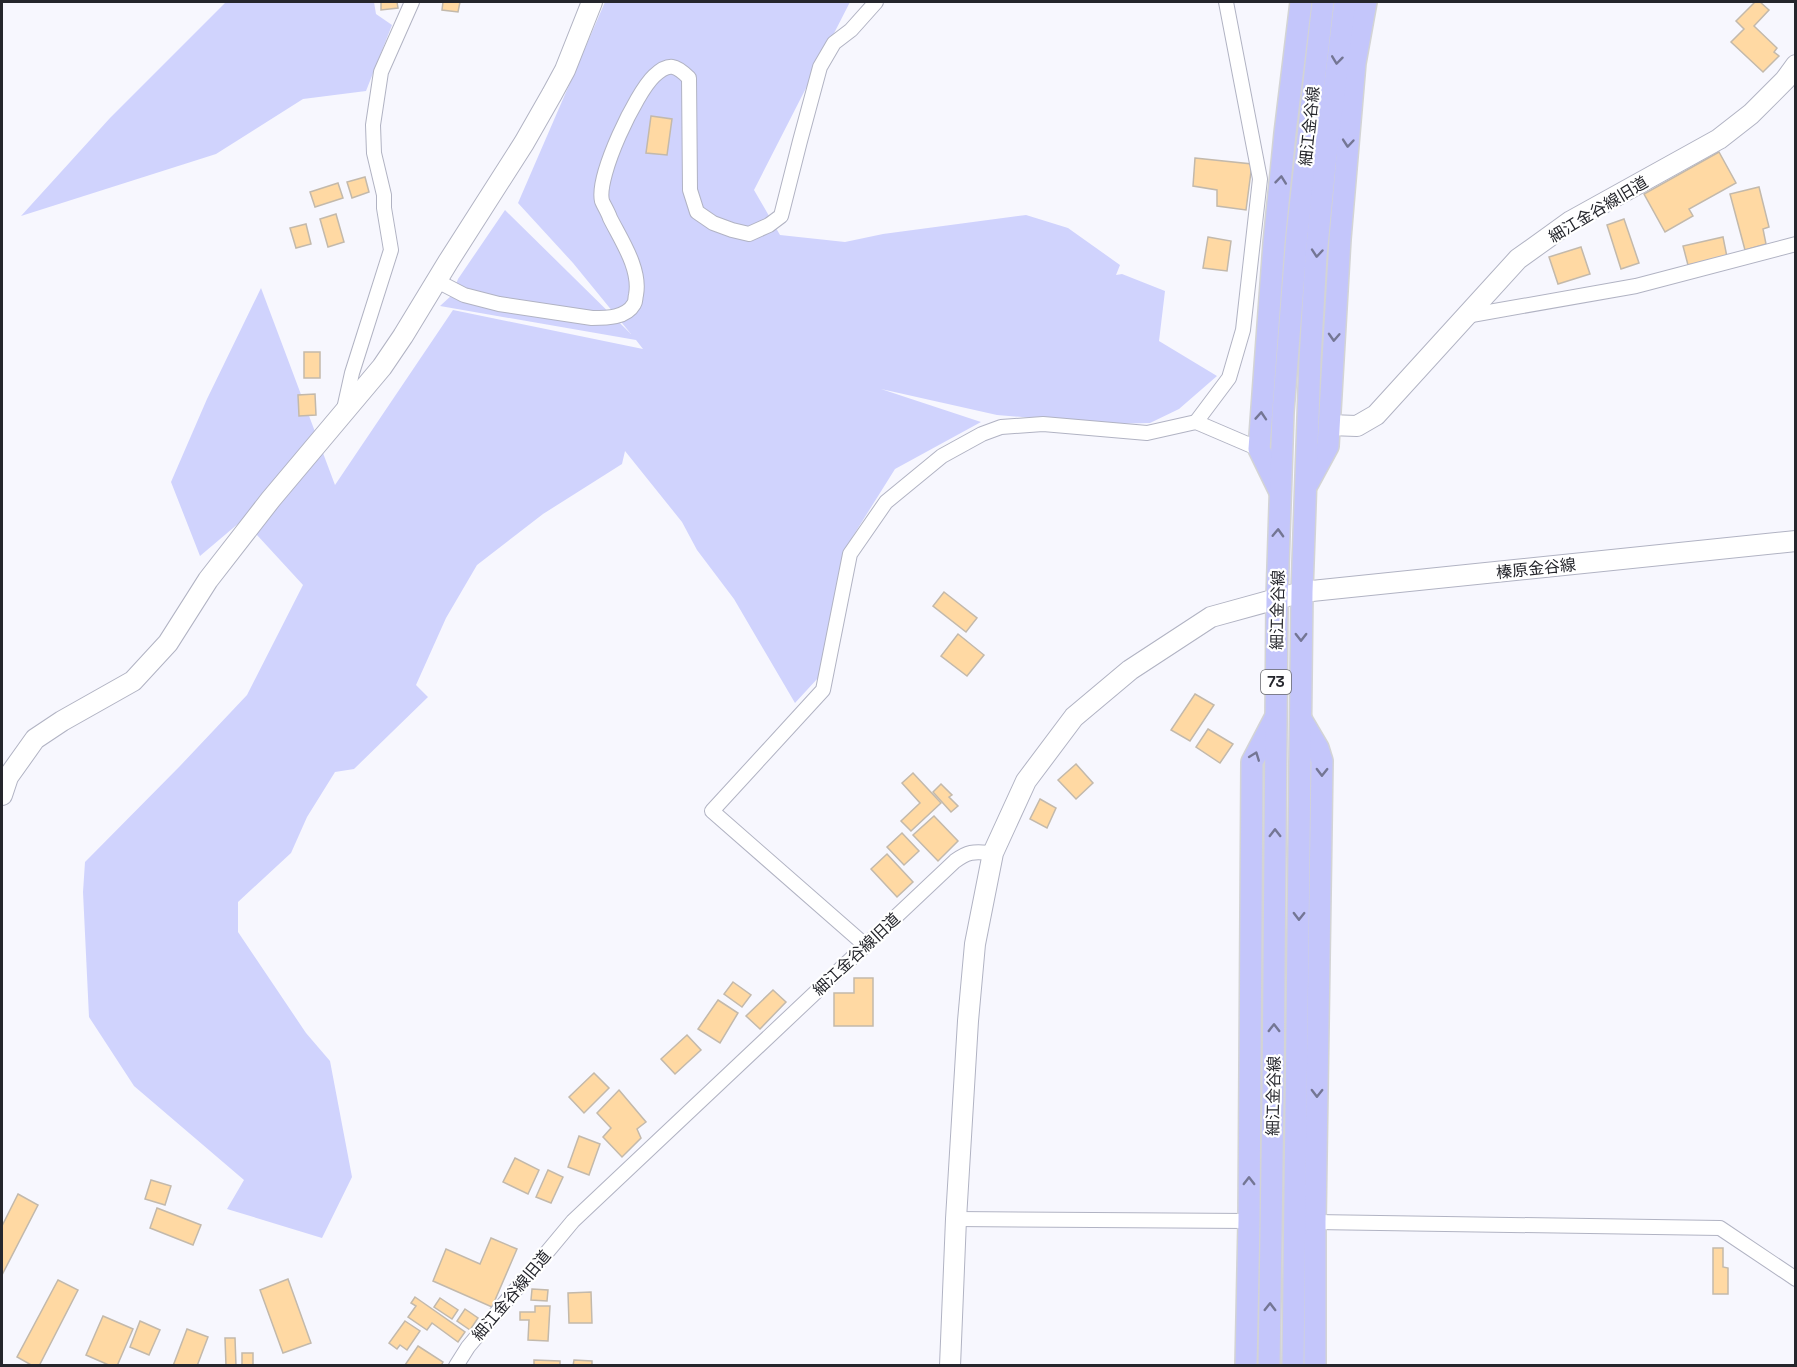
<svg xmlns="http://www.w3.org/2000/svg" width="1797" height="1367" font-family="'Space Grotesk','Noto Sans JP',sans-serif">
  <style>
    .green { fill: #d0d3fd }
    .building { fill: #ffd9a3; stroke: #c3b9ab; stroke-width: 1.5 }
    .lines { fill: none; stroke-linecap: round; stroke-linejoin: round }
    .street-casing { stroke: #b1b3c3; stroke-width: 16 }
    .secondary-casing { stroke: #b1b3c3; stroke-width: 22 }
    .primary-casing { stroke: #d3d4d5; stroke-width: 24 }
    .street { stroke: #fff; stroke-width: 14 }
    .secondary { stroke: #fff; stroke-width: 20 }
    .primary { stroke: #c4c6fb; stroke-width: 21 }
    .oneway { stroke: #747694 }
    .labels { text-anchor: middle; stroke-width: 4.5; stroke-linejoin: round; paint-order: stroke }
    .shield { fill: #fff; stroke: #66676b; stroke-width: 1.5 }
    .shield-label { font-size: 15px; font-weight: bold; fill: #25262c }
    .street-label { font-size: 16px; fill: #25262c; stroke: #fff }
  </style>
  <rect width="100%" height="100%" fill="#f7f7fe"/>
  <g class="green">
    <polygon points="226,2 374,2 376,14 392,25 366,91 303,99 216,154 21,216 110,118"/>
    <polygon points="605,2 850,2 754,190 780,235 845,242 883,234 1026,215 1068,228 1120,265 1116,275 1122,274 1165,291 1159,341 1217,376 1179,409 1150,423 1107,424 997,415 881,389 981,422 895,469 848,544 818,678 795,703 734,599 697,550 682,522 625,451 622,464 543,514 477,565 446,618 416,685 428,697 354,769 335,772 307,817 291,853 238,902 238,932 306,1033 330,1061 352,1177 322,1238 227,1209 244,1180 134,1086 89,1017 83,892 85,862 180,766 247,695 303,585 257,535 239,523 200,556 171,482 207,399 261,288 335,485 453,310 643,349 636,340 440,306 452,295 458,279 505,210 631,334 573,263 518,203"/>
  </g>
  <g class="building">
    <polygon points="381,2 397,2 398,8 381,10"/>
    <polygon points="443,2 460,2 458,12 442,10"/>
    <polygon points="1755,2 1760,2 1769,10 1754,26 1777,48 1774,52 1779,56 1763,72 1731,42 1744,29 1736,21"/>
    <polygon points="651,116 672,119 667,155 646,153"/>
    <polygon points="1719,152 1736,183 1689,209 1693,216 1665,232 1644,194"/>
    <polygon points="1195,158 1252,164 1246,210 1217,206 1217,190 1193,186"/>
    <polygon points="365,177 369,192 352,198 347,182"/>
    <polygon points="338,183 343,198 315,207 310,192"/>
    <polygon points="1759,187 1769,227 1763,229 1766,244 1745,250 1730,194"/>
    <polygon points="336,214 344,242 328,247 320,219"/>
    <polygon points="1624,219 1639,263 1621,269 1607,225"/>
    <polygon points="306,224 311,244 296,248 290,228"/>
    <polygon points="1208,237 1231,241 1227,271 1203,268"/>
    <polygon points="1723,237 1727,257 1688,265 1683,246"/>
    <polygon points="1581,247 1590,274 1558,284 1549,257"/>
    <rect x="304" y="352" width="16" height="26"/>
    <polygon points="315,394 316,415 299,416 298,395"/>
    <polygon points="944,592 977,618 966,632 933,606"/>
    <polygon points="958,634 984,655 967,676 941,656"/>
    <polygon points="1195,694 1214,705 1190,741 1171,730"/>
    <polygon points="1208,729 1233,744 1220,763 1196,747"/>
    <polygon points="1076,764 1093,783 1076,799 1058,780"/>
    <polygon points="913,773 941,803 911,831 901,821 920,803 902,783"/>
    <polygon points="941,784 952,795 949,797 958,806 951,812 933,792"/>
    <polygon points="1040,799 1056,808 1047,828 1030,819"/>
    <polygon points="934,816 958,841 938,861 913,835"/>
    <polygon points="902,833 919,851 904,865 887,847"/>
    <polygon points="887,854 913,882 897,897 871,869"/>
    <polygon points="854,978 873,978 873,1026 834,1026 834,993 854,993"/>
    <polygon points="733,982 751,995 742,1007 724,994"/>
    <polygon points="773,990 786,1002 760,1029 746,1016"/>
    <polygon points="718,1000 738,1013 720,1043 698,1029"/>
    <polygon points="687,1035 701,1050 675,1074 661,1059"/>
    <polygon points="594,1073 609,1088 584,1113 569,1097"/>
    <polygon points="619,1090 646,1122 637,1129 641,1138 622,1157 603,1137 611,1128 597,1113"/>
    <polygon points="579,1136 600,1144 589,1175 568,1167"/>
    <polygon points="515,1158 539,1170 528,1194 503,1182"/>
    <polygon points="548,1170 563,1177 551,1203 536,1197"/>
    <polygon points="151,1180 171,1186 165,1205 145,1199"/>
    <polygon points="18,1194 38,1205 2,1275 2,1226"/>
    <polygon points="157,1208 201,1225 193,1245 150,1228"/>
    <polygon points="491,1238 517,1249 492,1307 433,1281 446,1249 480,1264"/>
    <polygon points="1713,1248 1723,1248 1723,1267 1728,1268 1728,1294 1713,1294"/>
    <polygon points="288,1279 311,1343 283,1353 260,1290"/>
    <polygon points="58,1280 78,1290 39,1366 33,1366 17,1357"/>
    <polygon points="532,1289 548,1290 547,1301 531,1300"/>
    <polygon points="591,1292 592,1323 569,1323 568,1293"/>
    <polygon points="415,1297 465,1332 458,1342 432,1323 427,1330 408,1317 416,1306 411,1303"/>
    <polygon points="440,1298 458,1310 452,1319 434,1307"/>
    <polygon points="535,1306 550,1306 548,1341 528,1340 529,1320 520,1320 520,1312 535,1312"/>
    <polygon points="465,1309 478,1318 470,1330 457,1321"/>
    <polygon points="103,1316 133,1329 117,1366 111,1366 86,1355"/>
    <polygon points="140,1321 160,1330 149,1355 130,1347"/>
    <polygon points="405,1321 420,1331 407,1350 400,1345 397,1349 389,1343"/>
    <polygon points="187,1329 208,1337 197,1366 173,1366"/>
    <polygon points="225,1338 235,1338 236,1366 226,1366"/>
    <polygon points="418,1346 443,1362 441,1366 405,1365"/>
    <rect x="242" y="1353" width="11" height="13"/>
    <polygon points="534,1360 560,1361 560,1366 534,1366"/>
    <polygon points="574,1360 592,1361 592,1366 573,1366"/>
  </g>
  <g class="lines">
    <g class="street-casing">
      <g id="street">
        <path d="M437,281L464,295L499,304L592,318C607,318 626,318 634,304C636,301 635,298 636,295C641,269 621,240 610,218C608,212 604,206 602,201C596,176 636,93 654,76C669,62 676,65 689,78L690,190L697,212L713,223L732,230L749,234L769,225L781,216L800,141L820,67L834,43L851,30L876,2"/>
        <polyline points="1466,316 1636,286 1796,244"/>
        <polyline points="344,409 352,373 391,250 384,208 384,195 374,153 373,125 381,72 412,2"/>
        <polyline points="1196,422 1229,378 1243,330 1260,179 1226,2"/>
        <polyline points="865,945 712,811 823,690 850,554 886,502 942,456 982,434 1001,427 1043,424 1147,433 1196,422 1259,449"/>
        <polyline points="956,1219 1249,1221"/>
        <polyline points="1315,1222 1720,1228 1796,1279"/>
        <path d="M456,1366L468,1347L573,1221L955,861C970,850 975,852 993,853"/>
      </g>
    </g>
    <g class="secondary-casing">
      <g id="secondary">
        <polyline points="1329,425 1357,426 1376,415 1518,259 1571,221 1719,139 1751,114 1785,80 1796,65"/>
        <polyline points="2,795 8,777 35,739 62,721 133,681 168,643 208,580 271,499 382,367 403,336 448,262 524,143 552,94 565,70 592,2"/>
        <polyline points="950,1366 956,1219 968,1021 975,944 993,853 1026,781 1074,717 1130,670 1211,617 1302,592 1796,541"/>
      </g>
    </g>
    <g class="primary-casing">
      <g id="primary">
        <polyline points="1308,483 1328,446 1340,239 1355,63 1366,2"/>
        <polyline points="1279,490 1259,449 1274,243 1285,133 1301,2"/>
        <polyline points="1301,719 1318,748 1322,761 1315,1222 1315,1366"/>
        <polyline points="1246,1366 1249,1221 1252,762 1275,718"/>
        <polyline points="1269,1366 1273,1097 1277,598 1283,412 1297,235 1323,2"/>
        <polyline points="1293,1366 1302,592 1310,360 1316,256 1325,165 1345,2"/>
      </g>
    </g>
    <use href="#street" class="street"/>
    <use href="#secondary" class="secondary"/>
    <use href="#primary" class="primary"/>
  </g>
  <defs><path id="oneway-chevron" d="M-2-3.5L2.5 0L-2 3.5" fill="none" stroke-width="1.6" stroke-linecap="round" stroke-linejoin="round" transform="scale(1.5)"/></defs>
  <g class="oneway">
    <use href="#oneway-chevron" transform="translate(1337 60) rotate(97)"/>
    <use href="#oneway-chevron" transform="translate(1348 143) rotate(95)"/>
    <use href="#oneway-chevron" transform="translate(1281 180) rotate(-84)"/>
    <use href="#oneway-chevron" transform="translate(1317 253) rotate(95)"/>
    <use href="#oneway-chevron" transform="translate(1334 337) rotate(93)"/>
    <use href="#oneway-chevron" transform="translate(1261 416) rotate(-86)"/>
    <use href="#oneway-chevron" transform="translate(1278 533) rotate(-88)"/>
    <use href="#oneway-chevron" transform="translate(1301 637) rotate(90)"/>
    <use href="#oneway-chevron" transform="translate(1255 756) rotate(-69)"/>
    <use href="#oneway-chevron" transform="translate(1322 772) rotate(91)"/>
    <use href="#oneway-chevron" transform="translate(1275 833) rotate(-90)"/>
    <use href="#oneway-chevron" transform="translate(1299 916) rotate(91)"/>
    <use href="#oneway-chevron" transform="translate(1274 1028) rotate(-90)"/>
    <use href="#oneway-chevron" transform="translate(1317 1093) rotate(91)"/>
    <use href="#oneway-chevron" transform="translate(1249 1181) rotate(-90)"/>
    <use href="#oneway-chevron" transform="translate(1270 1307) rotate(-89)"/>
  </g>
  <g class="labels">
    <rect class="shield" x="1261" y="670" width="30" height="24" rx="4.5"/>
    <g class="shield-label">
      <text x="1276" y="687">73</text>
    </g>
    <g class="street-label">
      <text transform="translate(1309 126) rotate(-84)" y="6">細江金谷線</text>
      <text transform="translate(1598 209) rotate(-31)" y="6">細江金谷線旧道</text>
      <text transform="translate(1536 568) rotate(-6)" y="6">榛原金谷線</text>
      <text transform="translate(1277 610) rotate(-89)" y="6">細江金谷線</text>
      <text transform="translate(856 954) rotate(-43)" y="6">細江金谷線旧道</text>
      <text transform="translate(1273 1096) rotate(-89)" y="6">細江金谷線</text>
      <text transform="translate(511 1295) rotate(-50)" y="6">細江金谷線旧道</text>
    </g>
  </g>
  <rect width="1797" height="1367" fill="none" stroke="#25262c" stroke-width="6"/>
</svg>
